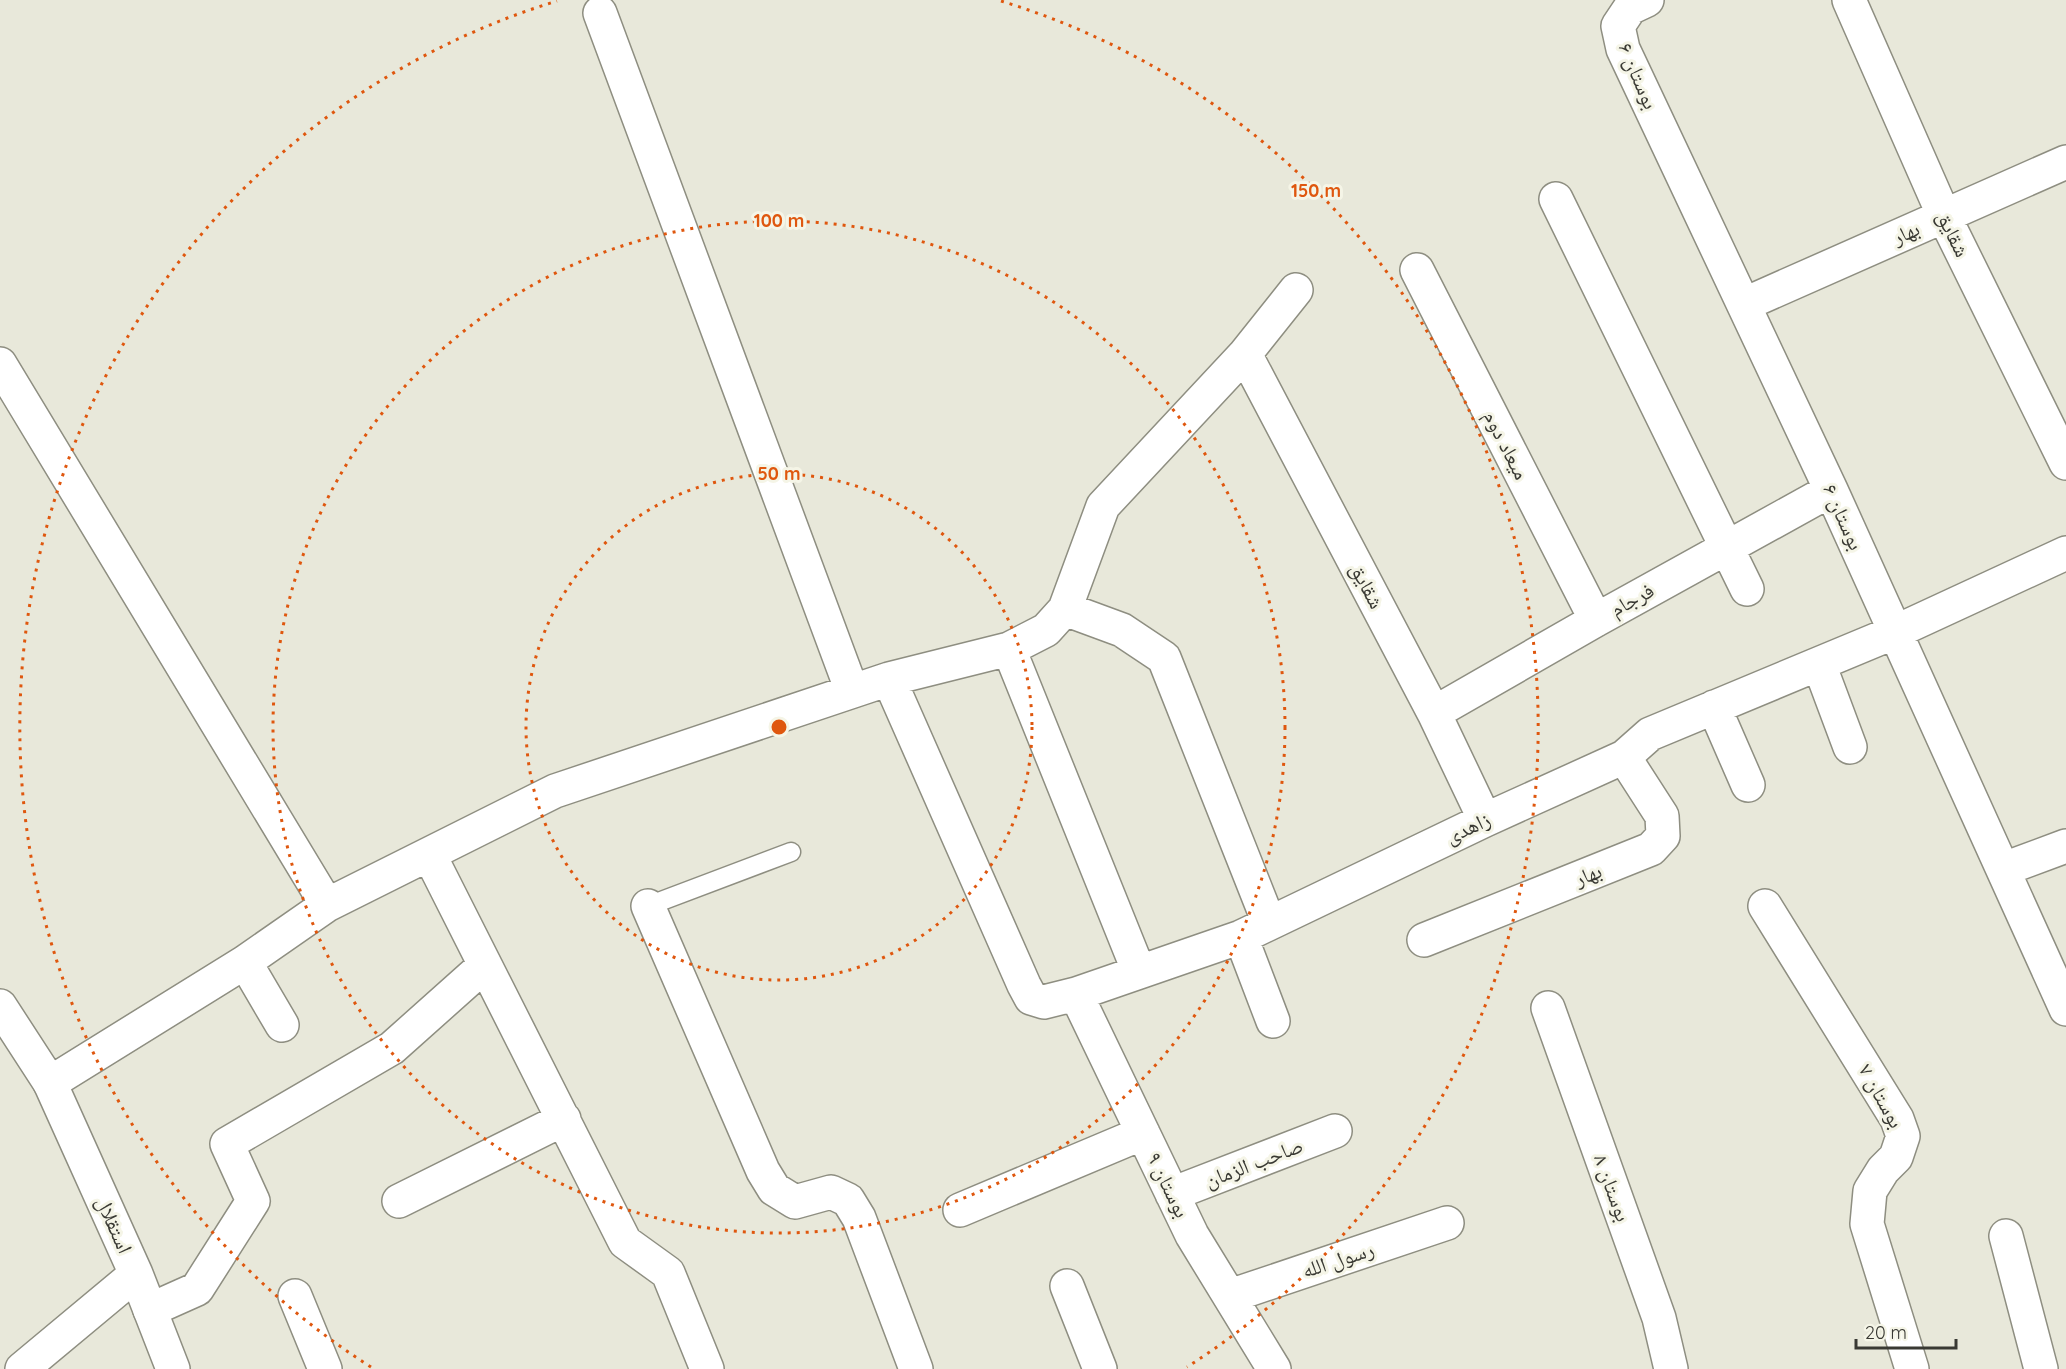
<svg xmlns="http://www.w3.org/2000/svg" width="2066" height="1369" font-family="Quicksand,'Noto Naskh Arabic',sans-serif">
  <rect width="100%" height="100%" fill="#e8e8da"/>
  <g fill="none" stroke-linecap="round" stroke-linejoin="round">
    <g stroke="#8e8e81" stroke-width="21">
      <path id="service" d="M648 906 791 852"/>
    </g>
    <g stroke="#8e8e81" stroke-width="36">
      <path id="minor" d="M1647 0 1630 8 1618 26 1623 49 1831 490 2066 1009
        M1849 0 1944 216 2066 463
        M600 13 852 691
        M1556 199 1747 589
        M1417 270 1596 620
        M1745 304 2066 162
        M1245 354 1434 713 1485 820
        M0 364 327 905
        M1065 609 1122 630 1164 658 1269 923
        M1009 649 1139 972
        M1819 664 1850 747
        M889 679 1024 985 1031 998 1044 1002 1076 994 1241 937 1485 820 1624 757 1650 734 1895 632 2066 553
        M1714 707 1748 785
        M1434 713 1596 620 1831 490
        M429 854 625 1242 668 1273 707 1369
        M2004 869 2066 846
        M648 906 763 1171 774 1189 795 1202 831 1192 848 1200 859 1218 916 1369
        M1765 906 1897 1119 1903 1136 1896 1157 1883 1170 1870 1191 1867 1224 1912 1369
        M1241 937 1273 1021
        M1424 940 1651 849 1663 836 1662 816 1624 757
        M245 962 282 1025
        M1076 994 1192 1235 1274 1369
        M0 1006 50 1083 245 962 327 905 555 791 889 679 1009 649 1046 630 1065 609 1103 506 1245 354 1296 290
        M1548 1008 1659 1318 1671 1369
        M1172 1194 1335 1131
        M399 1201 564 1119
        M960 1210 1143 1133
        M2006 1236 2041 1369
        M1067 1286 1100 1369
        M295 1296 325 1369
        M1230 1296 1447 1223
        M150 1310 197 1289 253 1201 227 1144 392 1048 485 965"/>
    </g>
    <g stroke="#8e8e81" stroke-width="36">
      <path id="tertiary" d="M50 1083 136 1274 173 1369
        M22 1369 136 1274"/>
    </g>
    <use href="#service" stroke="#fff" stroke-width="18"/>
    <use href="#minor" stroke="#fff" stroke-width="33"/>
    <use href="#tertiary" stroke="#fff" stroke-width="33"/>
  </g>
  <g fill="none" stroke="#df570e" stroke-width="3" stroke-dasharray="3 6">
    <circle cx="779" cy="727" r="253"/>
    <circle cx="779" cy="727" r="506"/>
    <path d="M371 1367A759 759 0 0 1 557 1M1001 1A759 759 0 0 1 1187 1367"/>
  </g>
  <g text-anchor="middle" stroke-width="6" stroke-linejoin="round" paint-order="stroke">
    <g font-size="21" fill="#393933" stroke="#f5f5e7">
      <text transform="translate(1638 76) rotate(67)" y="7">بوستان ۶</text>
      <text transform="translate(1906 233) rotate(-24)" y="7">بهار</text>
      <text transform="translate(1953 234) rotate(64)" y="7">شقایق</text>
      <text transform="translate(1506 445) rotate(63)" y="7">میعاد دوم</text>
      <text transform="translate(1843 517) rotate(66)" y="7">بوستان ۶</text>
      <text transform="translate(1367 586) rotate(62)" y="7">شقایق</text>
      <text transform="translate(1632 600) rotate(-29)" y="7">فرجام</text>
      <text transform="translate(1468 828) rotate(-25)" y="7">زاهدی</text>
      <text transform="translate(1588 875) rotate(-22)" y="7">بهار</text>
      <text transform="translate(1881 1096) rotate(61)" y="7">بوستان ۷</text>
      <text transform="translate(1254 1163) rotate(-21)" y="7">صاحب الزمان</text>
      <text transform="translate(1168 1185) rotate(64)" y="7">بوستان ۹</text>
      <text transform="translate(1612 1188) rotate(70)" y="7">بوستان ۸</text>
      <text transform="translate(114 1225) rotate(66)" y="7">استقلال</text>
      <text transform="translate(1338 1260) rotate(-18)" y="7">رسول الله</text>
    </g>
  </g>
  <circle cx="779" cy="727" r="9" fill="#df570e" stroke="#f5f5e7" stroke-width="3"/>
  <g font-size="18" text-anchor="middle" font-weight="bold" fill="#df570e" stroke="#f5f5e7" stroke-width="6" stroke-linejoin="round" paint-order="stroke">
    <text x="1316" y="197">150 m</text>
    <text x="779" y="227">100 m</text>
    <text x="779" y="480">50 m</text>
  </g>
  <path d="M1856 1339v9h100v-9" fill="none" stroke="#393933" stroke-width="3"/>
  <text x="1865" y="1339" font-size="18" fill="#393933" stroke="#f5f5e7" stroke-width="4.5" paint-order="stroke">20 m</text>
</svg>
